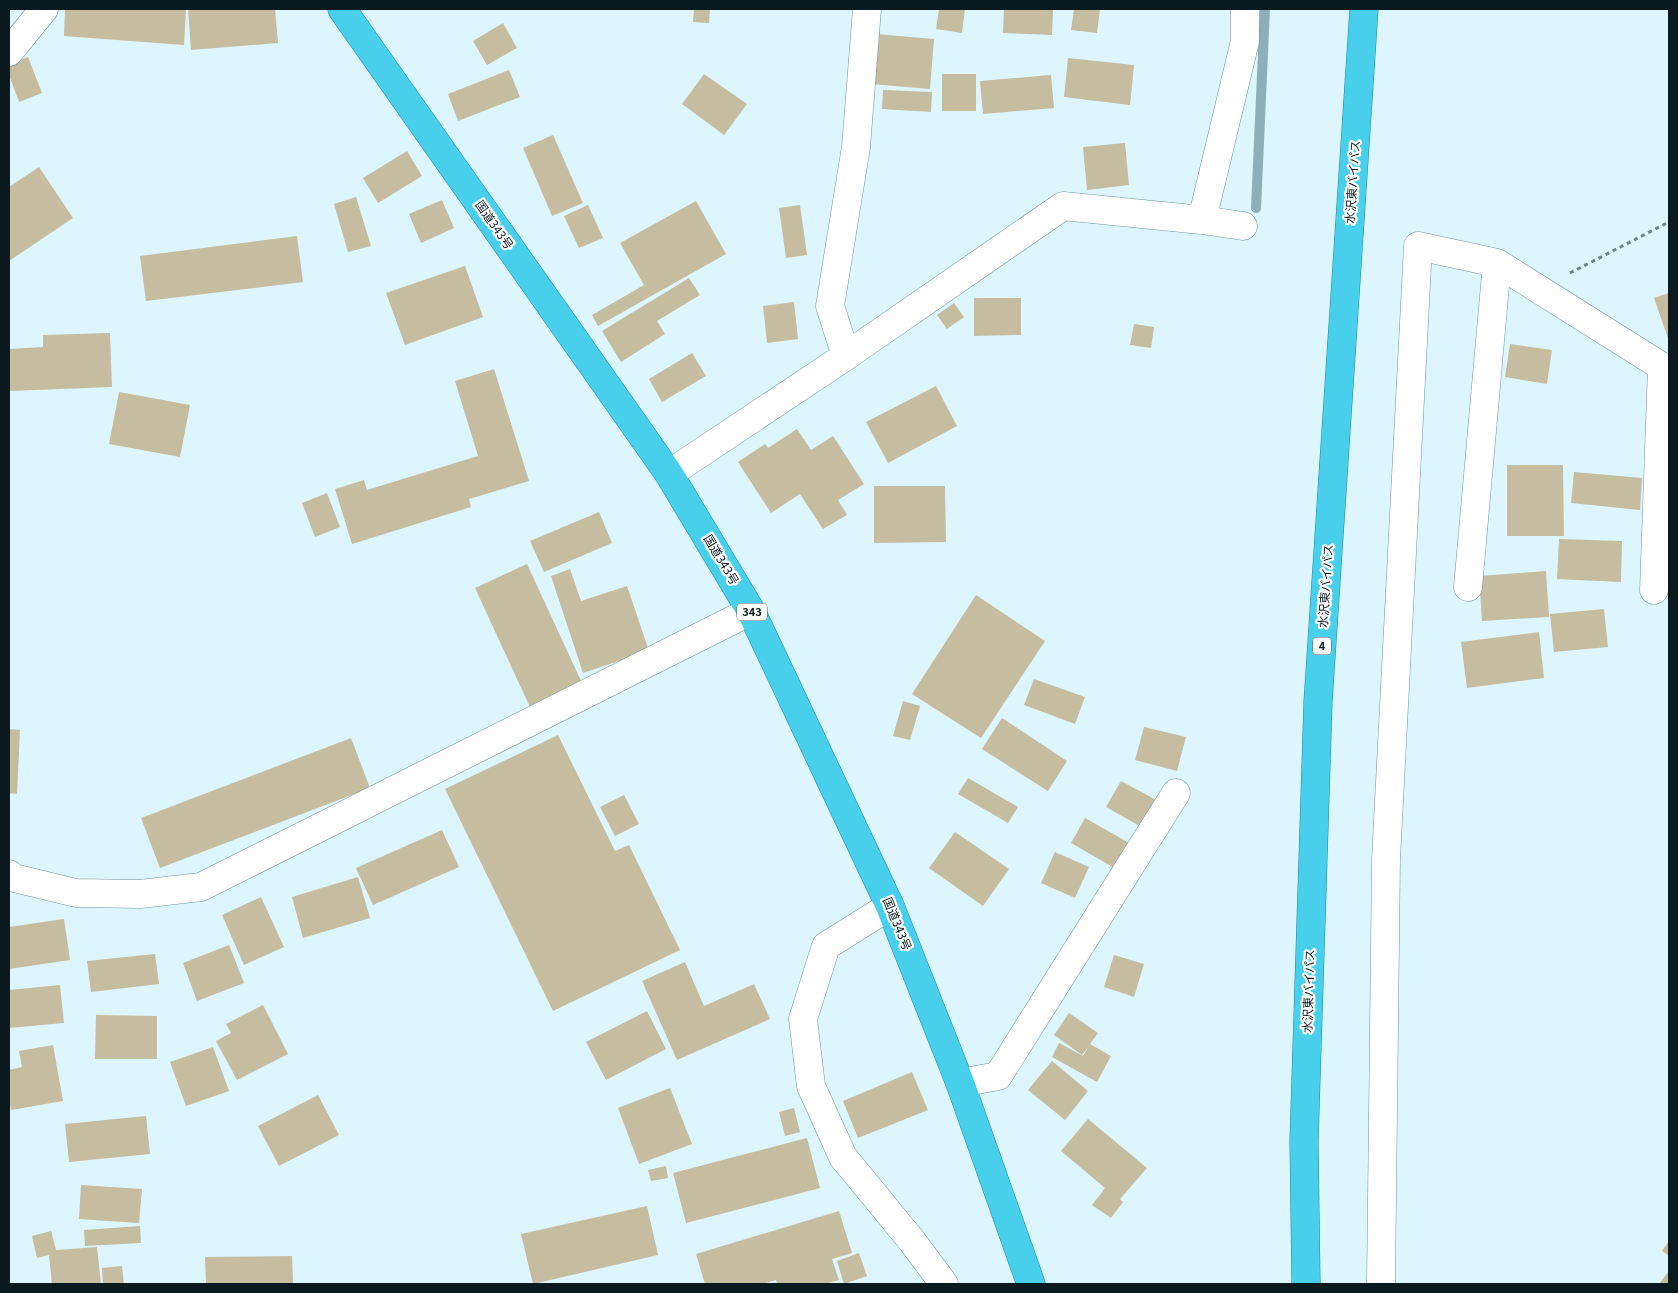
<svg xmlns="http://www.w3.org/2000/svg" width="1678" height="1293" font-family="Georgia,'Noto Sans JP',serif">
  <rect width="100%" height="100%" fill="#ddf5fc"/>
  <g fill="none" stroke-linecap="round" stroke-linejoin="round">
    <path stroke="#8cafba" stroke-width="10" d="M1256 208 1265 9"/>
  </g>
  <path fill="#c6bc9f" d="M65 9H186L184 45 64 36Z
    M188 9H275L278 43 191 50Z
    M694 9H710L709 23 693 22Z
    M939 9H965L962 33 936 29Z
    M1004 9H1053L1052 35 1003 33Z
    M1074 9H1100L1097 33 1071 30Z
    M503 23 517 48 487 65 473 41Z
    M876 34 934 39 930 89 871 84Z
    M28 57 42 93 19 102 9 75V64Z
    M1068 58 1134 65 1130 105 1064 97Z
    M509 70 520 97 458 121 448 94Z
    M704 74 747 104 724 135 682 104Z
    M942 74H976V111H942Z
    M1051 75 1054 108 983 114 980 81Z
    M883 90 932 92 931 112 882 109Z
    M553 135 583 203 552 216 523 148Z
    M1125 143 1129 185 1087 190 1083 147Z
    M407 151 422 176 378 203 363 178Z
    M39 167 73 218 9 261V187Z
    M356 197 371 246 348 252 334 204Z
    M442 200 454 228 421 243 409 214Z
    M696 201 726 254 598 326 592 315 644 285 620 243Z
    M588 205 603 238 579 248 564 216Z
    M800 205 807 255 786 258 779 208Z
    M297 236 303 282 146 301 140 256Z
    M465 266 483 317 405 345 386 293Z
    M689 278 700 295 657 321 665 334 621 362 602 331Z
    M1669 293V341L1654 298Z
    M974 298H1021V335L974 336Z
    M794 302 798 339 767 343 763 306Z
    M954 303 964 317 947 329 937 315Z
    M1134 324 1154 327 1151 348 1130 345Z
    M110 333 112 387 9 391V349L43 347V335Z
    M1510 344 1552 350 1547 384 1505 377Z
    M692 353 706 376 662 402 649 379Z
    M494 369 529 481 469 499 471 507 352 544 335 489 364 480 367 490 478 456 455 381Z
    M936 386 957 426 888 463 866 422Z
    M119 392 190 405 180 457 109 444Z
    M797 429 811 450 833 436 864 484 838 500 847 515 823 529 800 494 771 513 738 462 765 444 768 448Z
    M1507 465H1563L1564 536H1507Z
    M1574 472 1642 478 1640 510 1571 503Z
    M874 486H945L946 542 874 543Z
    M327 493 340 527 315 537 302 503Z
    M599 512 612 543 544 572 530 541Z
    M1559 539 1622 541 1621 582 1557 579Z
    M527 564 582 683 530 707 475 588Z
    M570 569 581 601 627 586 649 651 583 673 551 576Z
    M1546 571 1549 617 1482 621 1479 576Z
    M976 595 1045 641 981 738 912 694Z
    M1604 609 1608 647 1554 652 1550 614Z
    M1539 632 1544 678 1467 688 1461 642Z
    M1034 679 1085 697 1075 724 1024 705Z
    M903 701 920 706 910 740 893 736Z
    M1002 718 1067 761 1048 791 982 749Z
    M1144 727 1186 737 1177 771 1135 760Z
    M9 729 20 730 17 794 9 793Z
    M558 735 615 851 629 845 680 950 553 1011 445 789Z
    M351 738 370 788 160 868 141 818Z
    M968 778 1018 807 1008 823 958 794Z
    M1121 781 1160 802 1145 829 1106 807Z
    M624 795 639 824 615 836 600 807Z
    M1085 818 1131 844 1116 869 1071 843Z
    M442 830 459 867 373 905 356 868Z
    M955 832 1009 869 983 906 929 868Z
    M1055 852 1089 867 1075 898 1041 883Z
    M358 877 370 918 303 938 292 897Z
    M261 897 284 947 244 965 222 915Z
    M64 919 70 960 9 969V927Z
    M229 945 244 983 197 1001 183 963Z
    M155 954 159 984 91 992 87 961Z
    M1114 955 1144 964 1134 997 1104 987Z
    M685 962 704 1006 754 984 770 1019 677 1060 642 981Z
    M60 985 64 1023 9 1028V990Z
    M263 1005 288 1054 237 1080 216 1041 231 1033 226 1024Z
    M647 1011 666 1049 606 1080 586 1042Z
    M1069 1013 1098 1033 1090 1044 1111 1056 1097 1082 1052 1057 1059 1043 1083 1056 1089 1046 1082 1055 1054 1035Z
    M96 1015 157 1016V1059H95Z
    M53 1045 63 1101 11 1110 9 1097V1070L22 1067 19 1051Z
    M213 1047 229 1091 186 1106 170 1062Z
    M1052 1061 1088 1091 1065 1120 1028 1090Z
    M912 1072 928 1110 858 1138 843 1101Z
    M670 1088 692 1144 639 1164 618 1108Z
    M318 1095 339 1135 279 1166 258 1126Z
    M794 1108 800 1132 785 1136 779 1112Z
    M146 1116 150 1154 69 1162 65 1124Z
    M1088 1119 1147 1168 1120 1199 1123 1202 1111 1218 1092 1205 1105 1188 1061 1151Z
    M807 1138 820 1188 686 1223 673 1173Z
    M666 1166 668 1178 651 1181 648 1170Z
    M81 1185 142 1189 139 1223 79 1219Z
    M647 1206 658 1255 533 1284 521 1234Z
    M839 1211 852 1253 832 1259 839 1280 825 1284H777L776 1280 762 1284H705L696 1254Z
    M140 1226 141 1243 85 1246 84 1230Z
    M51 1231 56 1250 97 1247 101 1284H52L49 1255 37 1258 32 1236Z
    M1669 1241V1256L1662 1251Z
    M859 1253 867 1276 844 1284 837 1261Z
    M292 1256 293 1284H206L205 1257Z
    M122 1266 124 1284H103L102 1268Z
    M1669 1271V1284H1659Z"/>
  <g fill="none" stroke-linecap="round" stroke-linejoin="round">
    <g stroke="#6f95a0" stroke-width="29">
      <path id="minor" d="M9 52 44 9
        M1202 220 1245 41V9
        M846 356 830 306 856 147 867 9
        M669 474 846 356 1063 206 1202 220 1243 226
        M1468 587 1497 263
        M1654 590 1662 367
        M9 874 14 878 76 893 140 894 201 887 751 611
        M960 1083 998 1076 1176 793
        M1381 1284 1386 859 1418 246 1497 263 1669 371"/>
    </g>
    <g stroke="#6f95a0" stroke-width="29">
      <path id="tertiary" d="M890 906 826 946 803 1019 811 1086 843 1157 912 1241 944 1284"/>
    </g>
    <g stroke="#1588a1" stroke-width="29">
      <path id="trunk" d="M342 9 669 474 751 611 890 906 960 1083 1031 1284
        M1306 1284 1304 1141 1318 702 1364 9"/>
    </g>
    <path stroke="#6f8388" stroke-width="3" stroke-dasharray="4 4" stroke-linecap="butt" d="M1570 273 1669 222"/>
    <use href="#minor" stroke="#fff" stroke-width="28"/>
    <use href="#tertiary" stroke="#fff" stroke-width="28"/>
    <use href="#trunk" stroke="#48cfec" stroke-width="28"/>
  </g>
  <g text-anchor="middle" stroke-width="4.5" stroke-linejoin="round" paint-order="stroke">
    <g fill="#fff" stroke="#545f62" stroke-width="1">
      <rect x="737" y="603.5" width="30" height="17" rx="4"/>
      <rect x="1313" y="637.5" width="18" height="17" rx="4"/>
    </g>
    <g font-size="11" font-weight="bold" fill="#0b1a1e">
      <text x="752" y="616">343</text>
      <text x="1322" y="650">4</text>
    </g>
    <g font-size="12" fill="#0b1a1e" stroke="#fff">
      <text transform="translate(1353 182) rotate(-86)" y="4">水沢東バイパス</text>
      <text transform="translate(494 225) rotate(55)" y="4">国道343号</text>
      <text transform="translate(721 560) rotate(59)" y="4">国道343号</text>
      <text transform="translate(1326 586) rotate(-86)" y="4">水沢東バイパス</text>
      <text transform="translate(897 924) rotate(68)" y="4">国道343号</text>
      <text transform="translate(1309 991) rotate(-88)" y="4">水沢東バイパス</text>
    </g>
  </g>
  <rect width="1678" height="1293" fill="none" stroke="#0b1a1e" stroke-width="20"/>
</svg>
